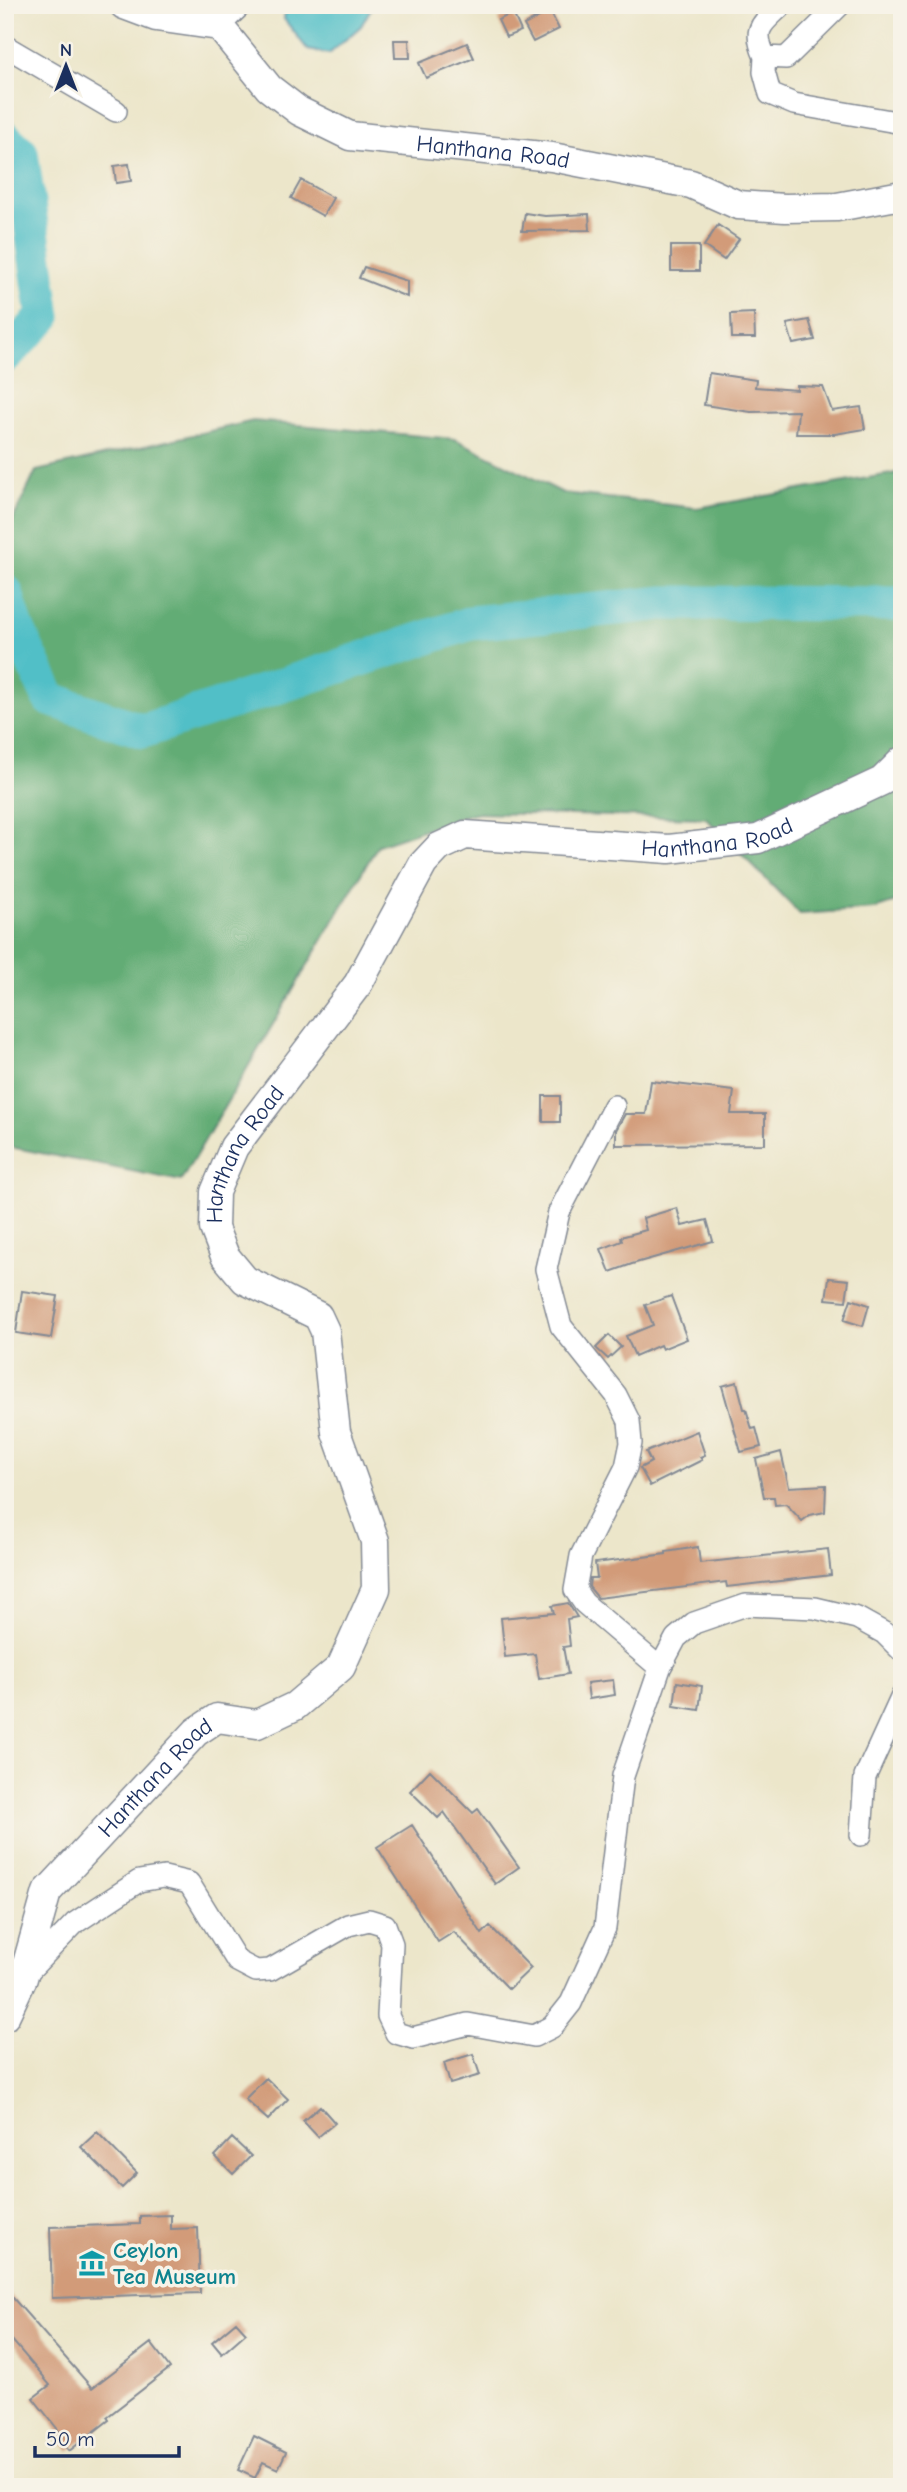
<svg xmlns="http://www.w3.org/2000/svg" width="907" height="2492" font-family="'Comic Neue',sans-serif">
  <rect width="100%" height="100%" fill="#f7f3e8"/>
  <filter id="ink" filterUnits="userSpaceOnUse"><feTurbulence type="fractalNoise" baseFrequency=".0143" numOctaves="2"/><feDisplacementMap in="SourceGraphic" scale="14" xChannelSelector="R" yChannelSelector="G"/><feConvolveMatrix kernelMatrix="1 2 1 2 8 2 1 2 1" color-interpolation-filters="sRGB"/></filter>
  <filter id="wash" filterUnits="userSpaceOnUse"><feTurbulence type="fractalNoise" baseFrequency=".00686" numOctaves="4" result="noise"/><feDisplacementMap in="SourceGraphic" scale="28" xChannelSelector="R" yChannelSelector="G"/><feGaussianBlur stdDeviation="1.57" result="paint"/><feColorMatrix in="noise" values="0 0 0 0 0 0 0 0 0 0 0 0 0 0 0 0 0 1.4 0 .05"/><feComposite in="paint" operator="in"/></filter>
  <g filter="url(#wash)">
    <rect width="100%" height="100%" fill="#ece6ca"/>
    <path fill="#62ac74" stroke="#3e6e69" stroke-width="2" d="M253 421 455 439 563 493 697 508 902 472V900L874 909 800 914 706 818 473 813 378 845 181 1181 5 1146V536L36 471Z"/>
    <path fill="#51bfc7" stroke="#367792" stroke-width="2" d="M286 5H373L361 26 329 54 308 50 284 19Z"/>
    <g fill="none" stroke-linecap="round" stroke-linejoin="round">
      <path stroke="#51bfc7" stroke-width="35" d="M5 138 21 153 44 317 5 356
        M5 591 17 628 50 699 143 731 471 623 665 603 902 604"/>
    </g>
    <g id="blocks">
      <path fill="#d29b79" d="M550 11 559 29 533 42 524 25Z
        M513 13 521 31 506 37 498 20Z
        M394 40H409L410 58H395Z
        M467 43 474 58 426 78 419 63Z
        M129 164 131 181 116 183 114 166Z
        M301 180 333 198 323 216 291 198Z
        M525 213 545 216 589 214 590 230 522 231Z
        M718 225 739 239 724 260 704 246Z
        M671 246H699V271H671Z
        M364 267 407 281V297L359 278Z
        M754 313 755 338H732L731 314Z
        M809 320 815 340 793 344 787 324Z
        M709 373 756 380 755 387 797 390V386L823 387 832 411 861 407 865 429 835 434H796L798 411 751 412 704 405Z
        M651 1081 734 1091 731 1114H765V1144L616 1145V1130L625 1114H646Z
        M543 1096H560V1122H543Z
        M677 1208 682 1226 707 1220 713 1241 632 1264 610 1272 601 1249 622 1241 621 1237 646 1230 643 1218Z
        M829 1278 849 1280 846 1301 826 1299Z
        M22 1291 58 1296 51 1338 16 1333Z
        M671 1296 687 1339 662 1349 660 1345 635 1356 626 1336 653 1325 645 1305Z
        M851 1299 869 1305 863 1326 844 1320Z
        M609 1335 621 1347 608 1359 596 1348Z
        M737 1382 744 1409H746L752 1429 756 1428 761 1447 741 1452 722 1386Z
        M697 1431 705 1455 700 1457 702 1460 650 1486 640 1468 651 1462 646 1452Z
        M781 1452 789 1487 826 1485 825 1512 810 1515 802 1521 786 1504 775 1505 774 1497H764L756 1459Z
        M698 1547 700 1563 828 1549 831 1575 727 1587 726 1582 598 1598 589 1587 590 1578H597L595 1563 666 1554V1552Z
        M568 1603 577 1617 567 1619 570 1646 563 1647 568 1674 539 1679 535 1654 505 1657 501 1618 554 1613 552 1606Z
        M613 1680 615 1695 589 1699 587 1683Z
        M677 1682 702 1686 699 1710 674 1706Z
        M430 1770 473 1813 478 1809 519 1867 495 1884 444 1812 438 1818 410 1791Z
        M412 1825 482 1934 490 1926 531 1968 509 1989 454 1932 438 1942 377 1847Z
        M473 2054 480 2075 450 2084 444 2063Z
        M266 2078 288 2099 268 2120 245 2099Z
        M320 2106 335 2123 318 2137 303 2121Z
        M97 2132 137 2173 122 2188 81 2147Z
        M232 2138 251 2156 233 2174 215 2156Z
        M171 2215V2229L198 2228 200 2293 52 2298 50 2227 140 2224V2216Z
        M5 2289 92 2388 151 2343 170 2368 107 2417 109 2420 69 2451 59 2439 63 2436 33 2398 50 2385 5 2332Z
        M236 2322 246 2333 222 2354 212 2342Z
        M254 2436 286 2452 278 2469 263 2462 255 2478 238 2470Z"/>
    </g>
  </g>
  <g filter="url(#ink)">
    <use href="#blocks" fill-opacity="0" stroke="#848a94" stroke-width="2"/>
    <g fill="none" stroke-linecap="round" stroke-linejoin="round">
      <g stroke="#848a94" stroke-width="24">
        <path id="minor" d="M782 5C761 25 752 28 765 57L786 58 840 5
          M219 26 241 5
          M5 46 116 111
          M765 57 764 72 770 94 794 104 902 123
          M614 1106 559 1212 546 1269 561 1326 616 1395 629 1421 631 1443 626 1467 581 1556 575 1590 584 1603 660 1668
          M861 1835 865 1777 902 1696
          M24 1976 75 1923 139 1881 164 1877 189 1883 237 1961 256 1971 270 1970 348 1925 369 1920 385 1925 392 1944 388 2016 396 2033 413 2038 468 2024 534 2036 552 2027 571 2003 605 1928 623 1776 660 1668 676 1638 694 1623 746 1605 815 1608 857 1618 884 1633 902 1651"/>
      </g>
      <g stroke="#848a94" stroke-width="31">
        <g id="tertiary">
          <path id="s1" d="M124 5 156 17 219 26 269 88 299 111 350 136 552 157 691 184 738 205 785 208 837 207 902 195"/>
          <path id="s2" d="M5 2016 23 1978 47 1892 196 1732 217 1718 257 1724 295 1706 341 1667 376 1589 375 1541 336 1432 325 1331 318 1316 245 1280 225 1256 214 1228 215 1192 234 1147 358 984 423 864 439 847 465 835 669 849 758 839 882 781 902 761"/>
        </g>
      </g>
      <use href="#minor" stroke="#fff" stroke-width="21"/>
      <use href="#tertiary" stroke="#fff" stroke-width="28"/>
    </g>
  </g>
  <defs>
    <g id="museum-bare" transform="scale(2.1)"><path d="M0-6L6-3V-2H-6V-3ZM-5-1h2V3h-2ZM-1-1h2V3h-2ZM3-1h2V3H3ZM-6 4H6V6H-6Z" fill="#0f9aa8" stroke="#f7f3e8" stroke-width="2.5" paint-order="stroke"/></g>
  </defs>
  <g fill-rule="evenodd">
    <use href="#museum-bare" x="92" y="2263"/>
  </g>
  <g text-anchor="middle" stroke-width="7" stroke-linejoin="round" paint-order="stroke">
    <g font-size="23" fill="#1b2f5e" stroke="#f7f3e8">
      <text dy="8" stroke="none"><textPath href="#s1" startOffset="416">Hanthana Road</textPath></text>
      <text dy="8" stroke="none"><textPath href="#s2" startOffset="1760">Hanthana Road</textPath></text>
      <text dy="8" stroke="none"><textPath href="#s2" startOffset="1110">Hanthana Road</textPath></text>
      <text dy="8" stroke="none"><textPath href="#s2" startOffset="289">Hanthana Road</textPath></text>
    </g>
    <g font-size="23" font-weight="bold" fill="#0d838f" stroke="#f7f3e8" text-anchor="start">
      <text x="113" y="2258">Ceylon<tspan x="113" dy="26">Tea Museum</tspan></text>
    </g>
  </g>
  <rect width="907" height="2492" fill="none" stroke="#f7f3e8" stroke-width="28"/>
  <g transform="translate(66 66)" stroke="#f7f3e8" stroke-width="5" paint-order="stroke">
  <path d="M0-5L12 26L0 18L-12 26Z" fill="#1b2f5e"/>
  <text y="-10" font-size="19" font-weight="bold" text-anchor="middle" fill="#1b2f5e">N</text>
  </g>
  <path d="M35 2446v10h144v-10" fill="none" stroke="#1b2f5e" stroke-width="3.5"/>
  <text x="46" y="2446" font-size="21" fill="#1b2f5e" stroke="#f7f3e8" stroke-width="5" paint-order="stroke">50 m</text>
</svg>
